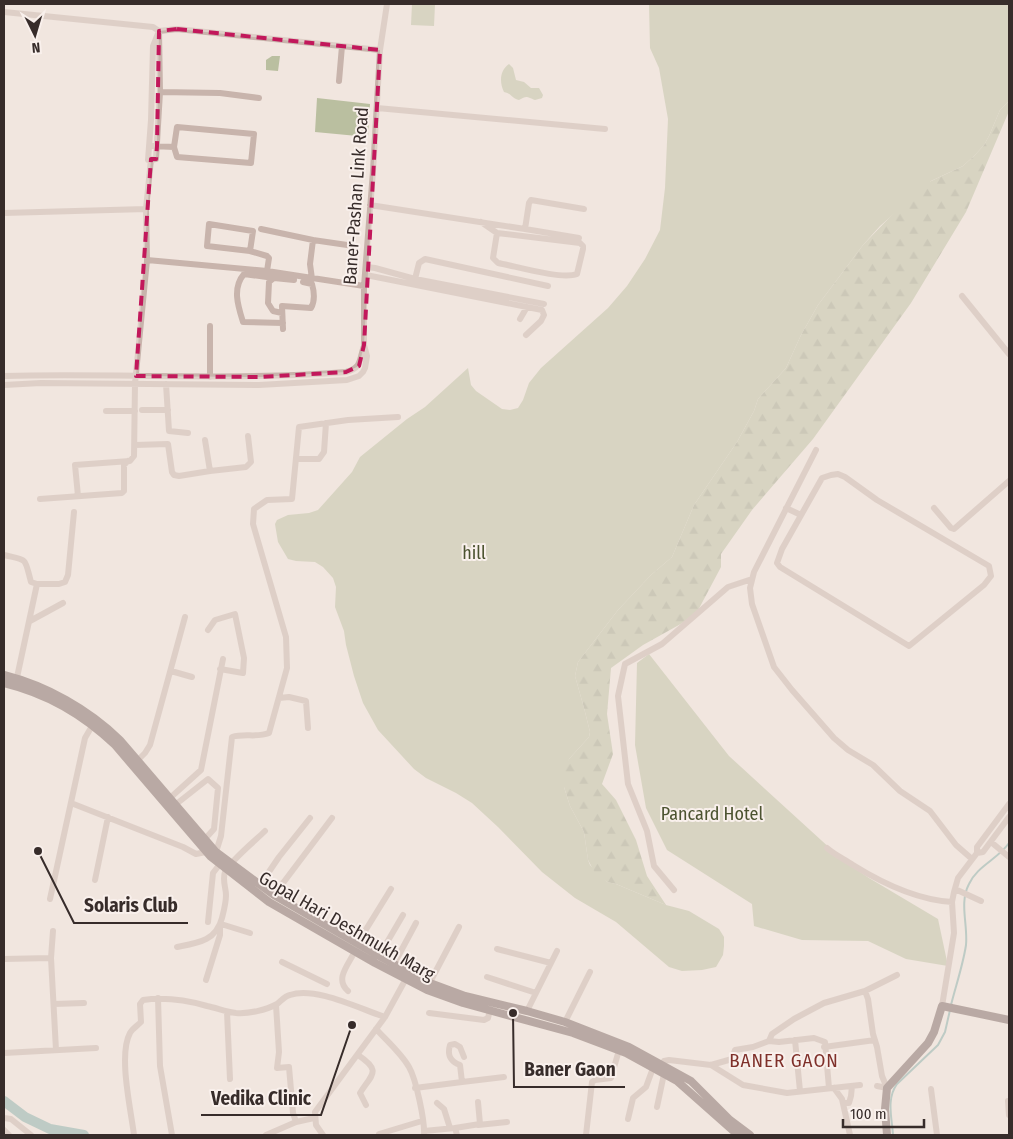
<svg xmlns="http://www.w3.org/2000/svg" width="1013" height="1139" font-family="'Fira Sans Condensed',sans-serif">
  <defs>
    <pattern id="forest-firs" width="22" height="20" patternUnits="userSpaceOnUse" patternTransform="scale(1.25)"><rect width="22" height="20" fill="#babfa0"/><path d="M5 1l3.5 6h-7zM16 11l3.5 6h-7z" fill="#a0a48a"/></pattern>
  </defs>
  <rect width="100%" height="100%" fill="#f1e6df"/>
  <path fill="#babfa0" d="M412 4H435L434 26 411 25Z
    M649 4H1009V101L1000 110 989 136 984 145 975 155 963 166 931 181 880 226 863 245 818 305 801 335 786 368 758 399 754 411 737 442 694 505 672 557 651 575 618 610 578 662 575 676 584 708 590 732 589 737 569 759 564 787 570 806 584 832 588 860 590 865 607 882 616 884 666 905 689 911 719 929 724 937V946L723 955 716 967 702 970 682 971 669 967 616 922 575 898 542 872 498 827 472 803 456 793 426 778 414 769 378 730 363 703 354 676 346 645 344 631 335 607 336 587 333 578 323 567 315 562 296 561 288 559 278 542 275 524 277 520 288 515 309 513 318 510 352 472 360 457 407 419 425 407 468 368 471 385 476 391 502 409 510 410 518 408 523 400 529 383 541 368 608 308 627 286 645 259 660 230 665 188 668 119 659 68 650 48Z
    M272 56H280L278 71 266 70V60Z
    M509 64 513 68 516 80 524 82 531 88H539L543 95 542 98 535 100C527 97 527 95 519 100 512 99 511 93 504 92 499 82 500 70 509 64Z
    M317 98 370 104 368 137 315 132Z
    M649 654 729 756 844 861 869 878 938 919 948 966 906 959 868 941 802 940 754 926 752 904 667 850 646 808 635 745 637 663Z"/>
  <path fill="url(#forest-firs)" d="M1009 101V111L966 212 911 303 813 439 752 510 721 554V567L695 616 643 645 611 668 607 714 613 754 602 784 616 800 636 840 647 876 666 905 616 884 607 882 595 873 588 860 584 832 570 806 564 787 563 777 565 767 569 759 589 737 590 732 584 708 575 676 578 662 618 610 651 575 672 557 694 505 737 442 754 411 758 399 786 368 801 335 818 305 863 245 914 192 927 183 963 166 975 155 984 145 989 136 1000 110Z"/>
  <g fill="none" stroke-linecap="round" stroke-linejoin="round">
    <path stroke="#81aca6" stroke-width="2" d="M951 1005C956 985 963 965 966 945 968 924 959 903 969 884 977 866 998 859 1009 843
      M893 1135C892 1118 886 1099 897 1084L938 1045 945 1032 950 1010"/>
    <path stroke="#81aca6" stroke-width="10" d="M4 1101 25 1117 50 1129 84 1135"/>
    <path stroke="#c8b4ac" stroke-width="6" d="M4 12 153 27 159 31 177 29 380 50
      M159 31 160 92 156 159 148 160 151 120 153 46Z
      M339 81 342 46
      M160 92 220 93 259 98
      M377 108 605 129
      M177 127 254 134 251 163 177 157 174 147Z
      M153 146 174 147
      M370 205 525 229 529 203 531 200 584 209
      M4 213 146 209
      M481 222 497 233 493 258 498 263C515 266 561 280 577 274L583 249V246L580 243 497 233
      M209 224 253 231 250 251 207 246Z
      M261 229 313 240 310 264 312 279
      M525 229 579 238
      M313 240 354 246
      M250 251 267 256 269 258 267 271
      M147 260 267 271 364 286
      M367 267 375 268 415 279 544 304
      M366 275 542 310 544 315 541 321 526 335
      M274 278 244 274C232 288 238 306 243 322L283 323
      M415 279 419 263 425 259 548 286
      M962 296 1009 354
      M282 313 273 311 268 303 269 282 274 278 294 280
      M520 319 527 307
      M210 326V377
      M283 329 282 306 311 308C315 301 314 291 312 284L303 282
      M4 376C118 373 232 381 346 372 362 368 359 360 364 346
      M166 384 169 431 188 433
      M4 385 41 383 259 385 347 380 359 376 363 372 365 368 367 356 364 345V286L373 171 380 50 387 4
      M142 410H168
      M106 411H135
      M205 440 210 471 246 467 251 462 248 436
      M135 445 168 444 172 472 174 475 179 476 210 471
      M816 450 754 572 750 588 752 604 774 667 792 690 834 738 848 750 873 765 900 791 930 811 956 845 972 859
      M296 459H319L324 452 326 423
      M838 474 845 477 877 500 989 566 991 576 984 585 909 646 780 567 777 563 782 549 822 478 831 475Z
      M78 496 75 465 130 461 134 456 135 384 147 260 146 209 151 159
      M40 499 122 493 124 491V465L128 461
      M786 508 801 515
      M934 508 951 528 954 529 1009 481
      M4 555C29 561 24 557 31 582L37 584
      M30 621 63 603
      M208 630 215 620 235 614 244 658 243 673 220 669
      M171 671 192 677
      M16 682 37 584H59L65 582 68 575 74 512
      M279 698 289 697 306 701 308 728
      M137 761 145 753 150 745 185 617
      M170 798 201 770 223 659
      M71 803 183 847 196 854 206 852
      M175 805 208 779 218 788 214 829 205 839
      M991 842 1009 857
      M827 848C835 855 844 859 853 865 882 883 918 900 952 902
      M977 853 983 852 1009 817
      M213 854 216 852 221 836 232 737C245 733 257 738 269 733L287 668 286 637 253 524 254 509 267 500 292 499 299 427 348 420 398 417
      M95 880 108 817
      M260 885 279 857 310 818
      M955 889 981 901
      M674 890 654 866 647 831 628 784 618 696 625 664 662 644 728 587 752 579
      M274 895 332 818
      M50 899 85 738 92 726
      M208 922 213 873 223 860
      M221 924 250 933
      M53 931 51 958 56 1050
      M357 944 391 889
      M177 947C198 943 216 941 222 918 224 910 226 903 226 895 226 888 222 880 225 872 230 861 256 840 265 831
      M497 949 551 963
      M379 956 403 915
      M4 959 51 958
      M282 962 327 984
      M394 964 416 923
      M487 977 536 993
      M206 980 220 935V926
      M428 986 459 927
      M348 991C334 979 349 964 355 951
      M865 991 868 999 873 1034 877 1047 882 1076 887 1088
      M158 998 160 1066 172 1135
      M54 1004 84 1003
      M276 1005 279 1052 277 1068 289 1067 293 1113 296 1122 314 1118
      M942 1006 954 933 952 902 954 892 958 878 977 853V847L1009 804
      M527 1011 557 951
      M227 1012 230 1079
      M429 1013 484 1020 488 1018 490 1010
      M565 1022 590 972
      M376 1029C387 1041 401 1053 409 1067 416 1079 425 1121 424 1135
      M795 1040 800 1091
      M769 1041 772 1034 794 1019 824 1003 865 991 897 975
      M824 1047 875 1040
      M4 1053 96 1048
      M358 1055C382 1071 372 1074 360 1093L366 1105
      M711 1065 743 1085 787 1093 860 1085
      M661 1068 664 1061 669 1060 711 1065 732 1059 735 1050 753 1047 769 1041 779 1042 814 1038 825 1042 829 1088
      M462 1082 504 1077
      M877 1086 887 1088
      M415 1088 462 1082 460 1065C450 1061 447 1055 450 1045L455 1044 460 1047 464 1057
      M834 1088 842 1099 850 1135
      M931 1089 937 1135
      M1008 1101 1009 1115
      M437 1103 444 1109 450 1128
      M844 1103H849L851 1096 852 1086
      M657 1107 664 1074
      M4 1118 11 1119 31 1135
      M628 1119 633 1098 646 1087 653 1068
      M478 1125 507 1122
      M455 1128 480 1124 478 1102
      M4 1130 9 1135
      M424 1131 455 1128 457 1135
      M379 1134 422 1121
      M134 1135C131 1110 118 1055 130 1033 132 1029 137 1026 141 1022L140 1004 143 1000C164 997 186 1000 207 1006 217 1008 226 1012 236 1013 249 1014 266 1010 277 1004 281 1001 285 996 290 995 315 986 360 1009 385 1017
      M266 1135 296 1122
      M323 1135 316 1125 315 1112 385 1017 408 975
      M586 1135 592 1082 595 1080 611 1078 619 1050"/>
    <path stroke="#77615d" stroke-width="8" d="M4 675C47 686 88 709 120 740L216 852 274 895 379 956 430 983 465 996 527 1011 565 1022 629 1047 691 1081 730 1120 750 1135
      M4 683C45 693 84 715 115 745L210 856 269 902 375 963 427 990 463 1003 573 1033 626 1053 677 1081 738 1135
      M887 1135 885 1109 887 1088 928 1043 934 1032 942 1006 1009 1020"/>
  </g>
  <path d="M0 0H1013V1139H0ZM177 29 380 50 364 345 359 366 346 372 259 377 136 376 151 159H156L157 146 159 31Z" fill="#f1e6df" fill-opacity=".55" fill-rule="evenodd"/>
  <path fill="none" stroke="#c2185b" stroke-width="4" stroke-dasharray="10 6" stroke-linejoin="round" d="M177 29 380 50 364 345 359 366 346 372 259 377 136 376 151 159H156L157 146 159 31Z"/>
  <g text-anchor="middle" stroke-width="4" stroke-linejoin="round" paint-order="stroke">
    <g font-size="18" fill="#372c2a" stroke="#f9f0ec">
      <text transform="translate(356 196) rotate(-86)" y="6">Baner-Pashan Link Road</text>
      <text transform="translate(347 926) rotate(30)" y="6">Gopal Hari Deshmukh Marg</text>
    </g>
    <g font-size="18" fill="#4c5330" stroke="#f9f0ec">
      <text x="474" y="559">hill</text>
      <text x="712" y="820">Pancard Hotel</text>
    </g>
    <g font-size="19" letter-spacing="1" fill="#7f302a" stroke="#f9f0ec">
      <text x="784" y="1067">BANER GAON</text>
    </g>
  </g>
  <path fill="none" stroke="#372c2a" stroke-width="2" d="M38 851L74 923H188M513 1013L514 1087H625M352 1025L321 1115H201"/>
  <g fill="#372c2a" stroke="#f9f0ec" stroke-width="2">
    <circle cx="38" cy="851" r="5"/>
    <circle cx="513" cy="1013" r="5"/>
    <circle cx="352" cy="1025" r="5"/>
  </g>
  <g font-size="19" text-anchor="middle" font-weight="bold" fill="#372c2a" stroke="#f9f0ec" stroke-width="4" stroke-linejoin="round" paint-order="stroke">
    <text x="131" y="912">Solaris Club</text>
    <text x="570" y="1076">Baner Gaon</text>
    <text x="261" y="1105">Vedika Clinic</text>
  </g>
  <rect width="1013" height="1139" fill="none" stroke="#372c2a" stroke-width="10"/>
  <g transform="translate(35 35) rotate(175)" stroke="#f9f0ec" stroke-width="4" paint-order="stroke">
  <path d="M0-4L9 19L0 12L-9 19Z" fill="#372c2a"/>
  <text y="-8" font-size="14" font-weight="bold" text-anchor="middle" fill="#372c2a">N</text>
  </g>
  <path d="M843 1119v8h81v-8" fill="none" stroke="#372c2a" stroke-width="2.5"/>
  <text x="850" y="1119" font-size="15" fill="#372c2a" stroke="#f9f0ec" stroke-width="4" paint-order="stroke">100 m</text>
</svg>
